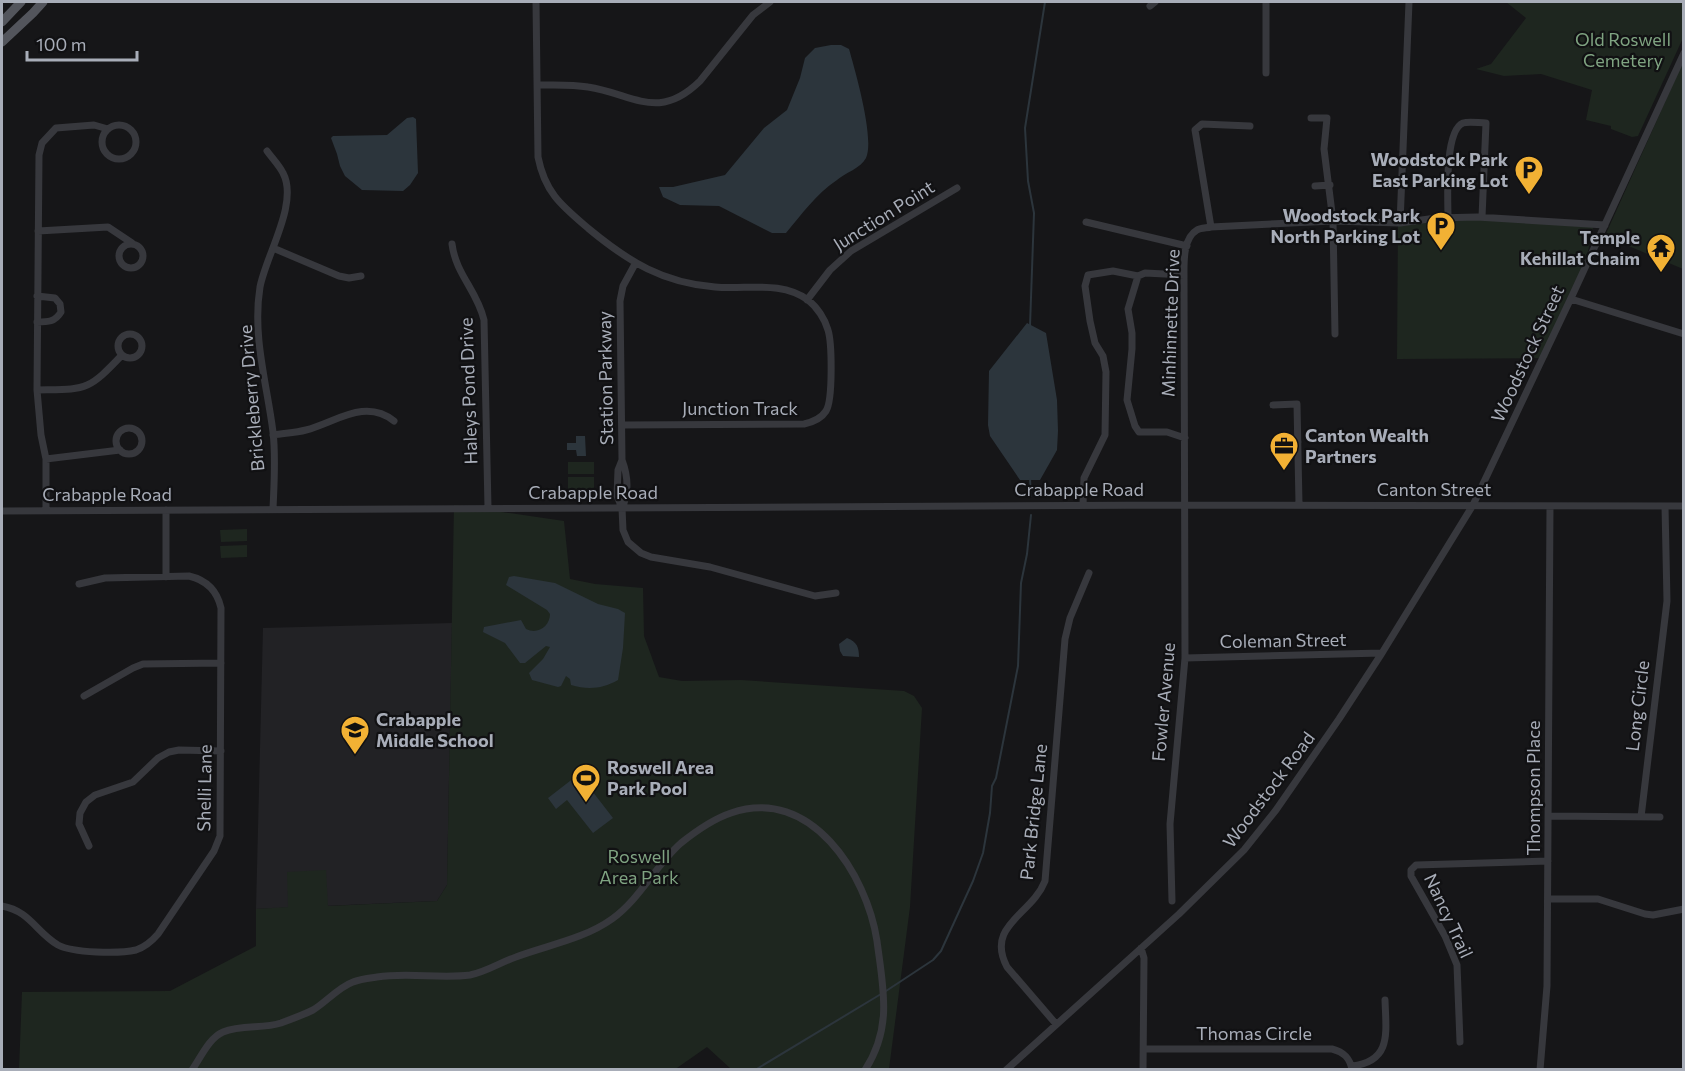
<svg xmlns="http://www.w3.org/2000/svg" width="1685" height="1071" font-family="Commissioner,sans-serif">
  <rect width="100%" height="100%" fill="#161618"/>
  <path fill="#222225" d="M452 623 447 885 437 901 256 909 263 628Z"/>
  <path fill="#1e261f" d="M1506 2H1683V38L1638 136 1632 137 1611 129V126L1586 120 1592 90 1541 74 1504 76 1476 69 1491 64 1526 18Z
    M1683 62V269L1605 236Z
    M1443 217 1594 223 1588 251 1547 358 1397 359 1398 219Z
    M568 462H594V474H568Z
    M594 477V489L568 490V477Z
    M454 505 564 521 570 579 595 584 643 588 644 636 659 677 682 681 741 680 904 691 914 696 922 708 910 907 889 1069H731L707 1047 674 1070H19L22 992 170 991 256 946V909L288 907 287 872 326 870 328 906 437 901 447 885Z
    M247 529V541L221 542 220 530Z
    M247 545V557L221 558 220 546Z"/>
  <path fill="#2c353c" d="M831 45H841L849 49C855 70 875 139 866 158 861 168 845 173 837 180 816 194 802 214 786 233H772L719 206 680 205 663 197 659 187H673L725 175 764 128 787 110 800 78 805 58 815 48Z
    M413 117 416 119 418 173 410 185 403 191 362 190 345 176 340 166 337 154 331 138 333 136 387 135 407 118Z
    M1027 323 1046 333 1057 400 1058 431 1057 450 1040 480H1020L990 436 988 425 989 371Z
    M576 436H585L586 456H577L576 450H567V443H576Z
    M514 576 555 583 598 604 618 609 625 613 623 648 618 680C602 689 588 690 571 685L570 679 566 676 561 686 558 687 532 680 529 673 543 659 550 647 546 646 525 663H520L505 643 483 632 484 627 521 620 526 629C538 635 550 626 550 614L547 610 506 585 509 577Z
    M847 638C857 642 859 647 859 657L843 656 840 651 839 644Z
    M579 774 613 818 593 833 567 800 556 809 548 798Z"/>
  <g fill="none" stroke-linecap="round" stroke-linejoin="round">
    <path stroke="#2c353c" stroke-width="2" d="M1030 326 1034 213 1028 181 1025 128 1045 2
      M1030 479 1031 496
      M886 991 933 960 941 951 973 881 983 853 990 813 992 786 996 778 1018 666 1021 583 1027 554 1031 515
      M755 1070 881 994"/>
    <path stroke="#37383d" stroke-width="7" d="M536 2 538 157C545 193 562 206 589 229 629 262 663 283 715 287 746 290 781 280 808 300 817 307 825 319 828 330 832 343 833 400 826 411 821 419 813 422 804 424L622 425
      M1266 2V73
      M1150 6 1155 2
      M537 85C554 85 571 84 588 87 634 94 658 122 700 81L753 15 770 2
      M1311 118H1327L1324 149 1333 221 1335 334
      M102 142a17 17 0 1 1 34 0a17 17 0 1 1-34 0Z
      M267 151C272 158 279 165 283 173 299 203 266 255 260 287 252 336 267 384 273 432 276 457 274 484 273 509
      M1315 186 1330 185
      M1448 218C1448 199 1444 131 1463 123 1469 121 1479 123 1486 123L1482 217
      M1086 222 1187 246
      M1400 223 1409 2
      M1211 227 1195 130 1202 124 1250 126
      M38 231 108 227 132 243
      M119 256a12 12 0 1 1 24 0a12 12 0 1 1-24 0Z
      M452 244C456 275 477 290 484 320L488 508
      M273 248 339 276 349 278 361 276
      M635 264 623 286 620 301 622 460 618 470 617 496 622 508 623 530 628 542 641 553 651 557 710 567 815 596 836 593
      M1138 276 1145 273 1184 275
      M1571 299 1684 334
      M807 300 830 270 851 251 957 188
      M37 322C48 322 55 322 61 312L60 304 55 298 37 296
      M118 346a12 12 0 1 1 24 0a12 12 0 1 1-24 0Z
      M37 390C86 389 87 392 122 355
      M1273 405 1297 404 1299 504
      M116 441a13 13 0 1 1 26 0a13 13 0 1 1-26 0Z
      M273 435C284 433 295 433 306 430 336 422 365 398 394 421
      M1274 442H1298
      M46 459 120 450
      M1083 505 1084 478 1105 435 1106 372 1103 356 1095 343 1090 321 1085 286 1088 275 1113 271 1138 276 1128 309 1132 333V349L1127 400 1135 426 1139 432H1167L1185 438
      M622 508C629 493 628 476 622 460
      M166 510V577
      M2 511 1184 505 1684 506
      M46 511V459L41 435 37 390 39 155 42 143 56 128 94 125 108 129
      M1185 658 1382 653
      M84 696 133 668 143 664 221 663
      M1548 816 1660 817
      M1641 817 1667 601 1665 506
      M89 846 79 824 80 813 86 802 95 795 133 782 158 758 169 752 179 750 221 751
      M1548 899H1598L1645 914 1653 915 1684 909
      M1172 901 1170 824 1185 658 1184 275C1184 262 1183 238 1197 230 1200 228 1207 228 1211 227L1333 221 1400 223 1436 218 1477 217 1605 225
      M2 906C30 911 36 932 58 945 73 953 119 954 136 950 145 947 152 941 158 934L214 851 220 836 221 608C217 590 206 580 189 576L105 578 79 584
      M1141 948 1144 958 1143 1070
      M1056 1024 1007 967C985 925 1032 915 1045 881L1065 639 1070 618 1089 573
      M1460 1042 1457 965 1445 936 1411 876V870L1416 865 1548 861
      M1144 1049H1332C1344 1052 1350 1058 1352 1070
      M1352 1066C1392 1061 1386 1033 1385 1000
      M192 1070C201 1057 209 1038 223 1032 241 1024 263 1029 281 1023 292 1019 303 1015 313 1010 326 1002 339 987 353 982 360 979 370 978 377 977 408 972 440 979 470 975 486 972 501 962 516 957 548 945 584 939 612 919 640 899 655 866 681 843 696 831 713 819 731 813 811 785 867 875 877 941 883 988 893 1027 865 1070
      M1006 1070 1179 914 1244 850 1276 810 1339 719 1382 653 1473 505 1572 296 1684 53
      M1540 1070 1547 986 1550 506"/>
    <path stroke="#53555c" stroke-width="9" d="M2 22 21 2
      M2 42 33 13 43 2"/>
  </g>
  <defs>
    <g id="parking-pin" transform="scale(1.5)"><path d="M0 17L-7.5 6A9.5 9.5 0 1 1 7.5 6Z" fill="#f2b134" stroke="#111113"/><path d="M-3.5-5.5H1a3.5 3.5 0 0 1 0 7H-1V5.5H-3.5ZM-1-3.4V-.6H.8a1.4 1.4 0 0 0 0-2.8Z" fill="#111"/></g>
    <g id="temple-pin" transform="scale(1.5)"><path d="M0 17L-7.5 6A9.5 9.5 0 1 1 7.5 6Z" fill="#f2b134" stroke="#111113"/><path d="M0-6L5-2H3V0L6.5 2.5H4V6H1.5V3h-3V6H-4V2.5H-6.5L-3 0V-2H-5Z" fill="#111"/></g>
    <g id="office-pin" transform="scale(1.5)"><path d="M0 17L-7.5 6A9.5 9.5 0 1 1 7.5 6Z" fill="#f2b134" stroke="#111113"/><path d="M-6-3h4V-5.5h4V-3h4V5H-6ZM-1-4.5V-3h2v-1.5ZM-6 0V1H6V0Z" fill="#111"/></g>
    <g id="school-pin" transform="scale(1.5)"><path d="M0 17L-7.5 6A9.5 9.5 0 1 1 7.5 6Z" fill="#f2b134" stroke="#111113"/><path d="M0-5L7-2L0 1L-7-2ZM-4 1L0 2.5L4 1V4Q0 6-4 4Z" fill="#111"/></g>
    <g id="stadium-pin" transform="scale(1.5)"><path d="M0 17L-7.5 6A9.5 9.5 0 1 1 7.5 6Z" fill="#f2b134" stroke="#111113"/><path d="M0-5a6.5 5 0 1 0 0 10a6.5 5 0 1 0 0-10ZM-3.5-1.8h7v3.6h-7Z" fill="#111"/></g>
  </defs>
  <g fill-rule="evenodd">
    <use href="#parking-pin" x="1529" y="170"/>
    <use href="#parking-pin" x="1441" y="226"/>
    <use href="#temple-pin" x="1661" y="248"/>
    <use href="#office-pin" x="1284" y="446"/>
    <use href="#school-pin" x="355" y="730"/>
    <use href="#stadium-pin" x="586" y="778"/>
  </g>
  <g text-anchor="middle" stroke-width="4.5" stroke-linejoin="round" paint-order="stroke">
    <g font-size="18" fill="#7fa381" stroke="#111113">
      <text x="1623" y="46">Old Roswell<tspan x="1623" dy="21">Cemetery</tspan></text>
      <text x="639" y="863">Roswell<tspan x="639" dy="21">Area Park</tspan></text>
    </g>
    <g font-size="18" font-weight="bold" fill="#a8adb8" stroke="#111113" text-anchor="end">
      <text x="1508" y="166">Woodstock Park<tspan x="1508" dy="21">East Parking Lot</tspan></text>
      <text x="1420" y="222">Woodstock Park<tspan x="1420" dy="21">North Parking Lot</tspan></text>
      <text x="1640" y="244">Temple<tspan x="1640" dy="21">Kehillat Chaim</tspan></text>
      <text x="1305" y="442" text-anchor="start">Canton Wealth<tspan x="1305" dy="21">Partners</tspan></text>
      <text x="376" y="726" text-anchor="start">Crabapple<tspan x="376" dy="21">Middle School</tspan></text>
      <text x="607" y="774" text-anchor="start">Roswell Area<tspan x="607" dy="21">Park Pool</tspan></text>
    </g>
    <g font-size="18" fill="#a8adb8" stroke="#111113">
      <text transform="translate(884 216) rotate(-32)" y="6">Junction Point</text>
      <text transform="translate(1171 323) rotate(-88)" y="6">Minhinnette Drive</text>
      <text transform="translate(1528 354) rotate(-65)" y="6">Woodstock Street</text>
      <text transform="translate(606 378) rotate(-91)" y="6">Station Parkway</text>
      <text transform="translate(469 391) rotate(-92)" y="6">Haleys Pond Drive</text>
      <text transform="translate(252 398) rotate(-95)" y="6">Brickleberry Drive</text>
      <text x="740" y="415">Junction Track</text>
      <text x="1079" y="496">Crabapple Road</text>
      <text x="1434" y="496">Canton Street</text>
      <text x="593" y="499">Crabapple Road</text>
      <text x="107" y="501">Crabapple Road</text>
      <text transform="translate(1283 641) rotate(-1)" y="6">Coleman Street</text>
      <text transform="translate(1164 702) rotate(-85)" y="6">Fowler Avenue</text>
      <text transform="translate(1638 706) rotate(-83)" y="6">Long Circle</text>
      <text transform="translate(205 788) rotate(-89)" y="6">Shelli Lane</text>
      <text transform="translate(1534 788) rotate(-90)" y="6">Thompson Place</text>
      <text transform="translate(1269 790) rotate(-53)" y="6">Woodstock Road</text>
      <text transform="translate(1034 812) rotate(-84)" y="6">Park Bridge Lane</text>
      <text transform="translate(1448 916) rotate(65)" y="6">Nancy Trail</text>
      <text x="1254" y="1040">Thomas Circle</text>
    </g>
  </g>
  <rect width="1685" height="1071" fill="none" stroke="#a8adb8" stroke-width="6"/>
  <path d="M27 51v9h110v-9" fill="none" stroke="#a8adb8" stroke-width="3"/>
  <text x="36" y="51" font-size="18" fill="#a8adb8" stroke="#111113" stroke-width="4.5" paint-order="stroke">100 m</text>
</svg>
